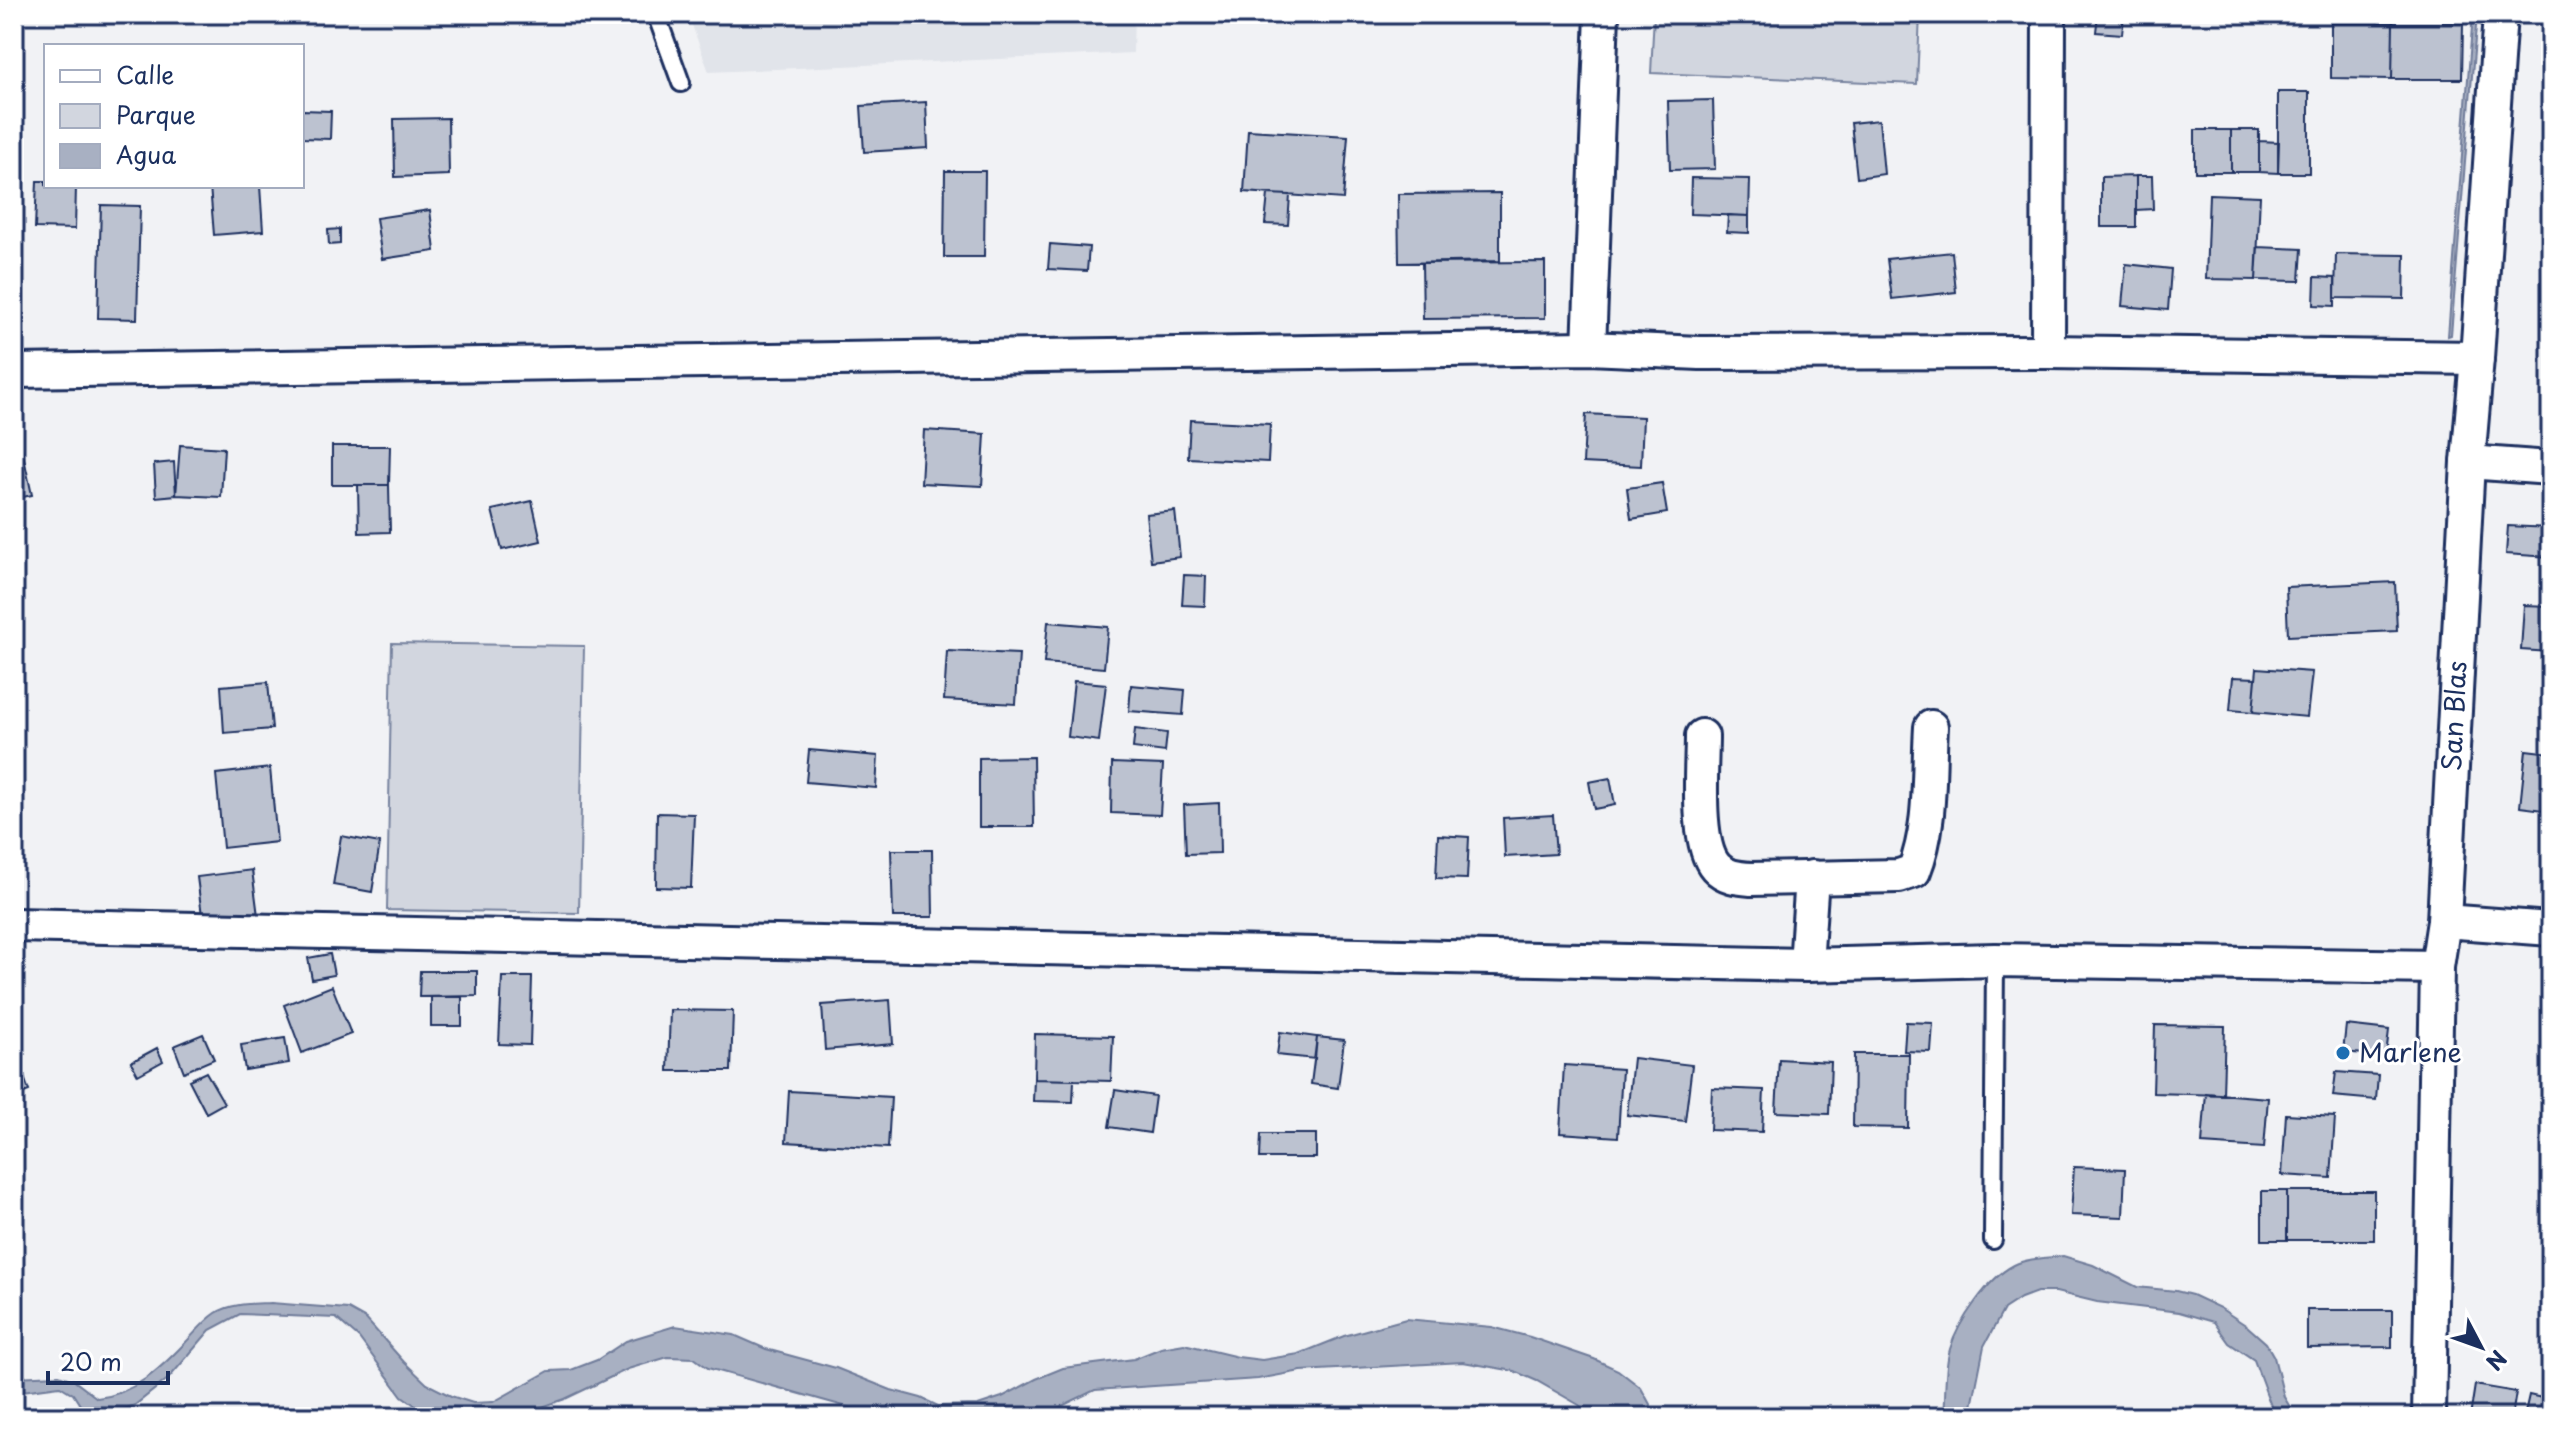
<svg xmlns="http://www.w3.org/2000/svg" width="2565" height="1431" font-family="'Playpen Sans',sans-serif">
  <rect width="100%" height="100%" fill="#f1f2f5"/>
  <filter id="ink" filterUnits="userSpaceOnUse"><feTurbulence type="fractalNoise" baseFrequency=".0125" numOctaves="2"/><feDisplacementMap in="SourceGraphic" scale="16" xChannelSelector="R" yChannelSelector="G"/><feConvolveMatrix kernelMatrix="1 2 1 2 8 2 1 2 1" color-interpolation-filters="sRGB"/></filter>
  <g filter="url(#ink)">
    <path fill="#e1e4ea" d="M688 14H1134L1133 53 709 72Z"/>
    <path fill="#d2d6df" stroke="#76829e" stroke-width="2" d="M1654 14H1920L1917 84 1651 73Z
      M392 643 584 646 579 913 387 910Z"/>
    <path fill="#a8b0c2" stroke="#707c9a" stroke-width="2" d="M2473 14H2477L2451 335 2448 336Z
      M2063 1256 2093 1265 2137 1287 2176 1291 2192 1295 2220 1308 2247 1326 2266 1343 2274 1357 2284 1397 2296 1417H2275L2254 1360 2229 1343 2214 1322 2179 1312 2097 1302 2056 1292H2037L2021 1298 2004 1309 1984 1346 1970 1417H1944C1946 1395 1944 1370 1950 1349 1958 1322 1988 1278 2014 1265 2028 1258 2047 1258 2063 1256Z
      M271 1303 348 1309 366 1319 404 1362 427 1384 451 1396 473 1403 493 1402 549 1371 571 1370 597 1360 626 1341 675 1326 734 1335 766 1349 836 1368 891 1390 921 1398 938 1406 978 1405 1002 1397 1036 1379 1063 1368 1134 1359 1161 1348 1184 1344 1238 1357 1262 1360 1299 1354 1344 1336 1406 1319 1492 1327 1530 1337 1594 1359 1618 1370 1641 1388 1657 1417H1592L1579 1405 1537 1381 1514 1371 1463 1362 1301 1371 1258 1379 1095 1390 1039 1417H883L708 1368 694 1358 668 1357 628 1369 565 1399 519 1415 453 1417 419 1408 402 1396 359 1338 336 1318 240 1314 210 1330 169 1378 135 1405 113 1413 94 1416 82 1408 73 1394 60 1386 14 1392V1377L59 1375 73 1380 97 1398C133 1395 161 1368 185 1343 195 1333 204 1321 216 1313 232 1303 252 1304 271 1303Z"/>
    <path fill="#bcc2d0" stroke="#1b2f5e" stroke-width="2" d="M2098 14H2124L2122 34 2096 32Z
      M2339 14H2393V23H2339Z
      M2331 23H2393L2392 79 2331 78Z
      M2393 23H2463L2462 79H2392Z
      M2278 92H2309V173H2278Z
      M1713 100 1715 169 1670 170 1668 101Z
      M926 102 928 148 864 152 861 106Z
      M302 110 331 111 330 139 302 138Z
      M448 118 449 175 395 177 394 119Z
      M1879 120 1884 174 1857 178 1851 123Z
      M1248 130 1348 136 1343 199 1244 192Z
      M2195 130H2231V172H2195Z
      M2231 130H2259V172H2231Z
      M2259 141 2279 142 2278 173 2259 172Z
      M945 171H985L984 257H944Z
      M2136 176H2152L2153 209 2136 210Z
      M2136 176V227H2101V177Z
      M1691 178 1750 179 1749 216 1690 214Z
      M37 181H46V186H76L75 229 35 228Z
      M210 186H260L263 231 214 235Z
      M1500 193V261L1399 263 1398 194Z
      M1268 194 1290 195 1288 225 1265 224Z
      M2209 194 2260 196 2256 280 2206 279Z
      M101 205 140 206 137 319 98 318Z
      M430 210 435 251 382 259 376 218Z
      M1728 215 1749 216V233L1727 232Z
      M340 229V244L329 245 328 230Z
      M1050 244 1089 247 1087 271 1048 269Z
      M2258 247 2302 249 2300 281 2256 280Z
      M1952 252 1956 292 1892 299 1887 259Z
      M2336 254 2405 255 2404 299 2335 298Z
      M1545 262V318L1423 319 1422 263Z
      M2126 264 2171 269 2168 310 2122 306Z
      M2315 277 2335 278V306L2314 305Z
      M1586 414 1643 417 1641 466 1583 463Z
      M1190 420 1270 424 1268 462 1188 458Z
      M924 430 985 434 982 486 921 483Z
      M180 445 224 448 221 497 176 495Z
      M332 446H390L389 485H332Z
      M22 449 32 495 14 499V451Z
      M174 462 176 495 156 497 154 464Z
      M1662 483 1667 513 1631 519 1627 488Z
      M358 485H389L390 532 359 533Z
      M532 501 541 541 502 550 492 510Z
      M1175 511 1180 557 1151 561 1146 514Z
      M2508 526 2551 528 2550 557 2506 554Z
      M1184 575 1206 576 1205 606 1182 605Z
      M2395 582 2397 631 2288 636 2286 587Z
      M2524 605 2551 606V652L2521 650Z
      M1048 622 1108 627 1104 668 1044 663Z
      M947 651 1019 654 1016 704 944 700Z
      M2257 668 2312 672 2307 717 2253 712Z
      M2233 677 2256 678 2253 712 2230 710Z
      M1074 681 1106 684 1099 741 1068 737Z
      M268 682 272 729 224 733 221 686Z
      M1131 685 1185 690 1183 715 1129 711Z
      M1135 729 1167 733 1165 752 1133 748Z
      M809 750 878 756 876 788 806 782Z
      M2526 750 2551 753V811L2520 807Z
      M1033 757 1034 827H979V758Z
      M1112 763 1163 765 1160 815 1111 813Z
      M270 768 277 842 223 848 216 774Z
      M1610 778 1615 805 1594 809 1589 782Z
      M1219 803 1220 853 1186 854 1184 805Z
      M657 813 694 814 691 888 656 887Z
      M1553 815 1556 854 1505 857 1503 818Z
      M1438 835 1469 837 1467 879 1436 878Z
      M341 836 380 843 372 892 333 885Z
      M891 850H932L933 917H893Z
      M252 870 258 916 203 923 197 877Z
      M330 954 334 975 312 979 308 958Z
      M420 971H477V996L419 997Z
      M502 977H532L530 1045 499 1044Z
      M332 986 351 1034 302 1053 284 1005Z
      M431 997H462V1026H431Z
      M890 1000 893 1044 825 1050 822 1005Z
      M670 1010 733 1011 731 1071H668Z
      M1906 1022 1933 1023 1931 1052 1904 1051Z
      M2155 1025 2225 1026 2223 1095 2153 1093Z
      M2346 1025 2389 1030 2386 1056 2343 1052Z
      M1280 1032 1317 1037 1315 1059 1277 1055Z
      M203 1034 214 1059 184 1072 174 1046Z
      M1035 1034 1113 1036 1111 1081 1034 1079Z
      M1317 1037 1344 1040 1338 1088 1311 1084Z
      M285 1038 289 1063 245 1070 241 1045Z
      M157 1048 163 1061 138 1075 131 1062Z
      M14 1050 29 1091 14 1097Z
      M1854 1054H1909L1908 1128 1853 1127Z
      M1633 1058 1692 1065 1685 1121 1627 1115Z
      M1779 1059 1831 1062 1829 1114 1776 1112Z
      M1564 1065 1622 1069 1618 1137 1560 1133Z
      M206 1072 224 1103 206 1113 189 1080Z
      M2336 1072 2378 1075 2376 1100 2333 1096Z
      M1034 1079 1074 1080 1073 1102 1033 1101Z
      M1712 1088 1764 1090 1762 1132 1710 1130Z
      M1115 1090 1155 1096 1150 1133 1109 1127Z
      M789 1091 891 1097 888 1148 786 1142Z
      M2206 1093 2268 1098 2264 1148 2202 1144Z
      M2286 1114 2335 1117 2331 1178 2282 1175Z
      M1261 1134H1316V1158H1260Z
      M2074 1167 2125 1169 2123 1217 2071 1215Z
      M2546 1184 2551 1185V1246L2544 1245Z
      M2262 1191H2287V1240H2262Z
      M2287 1191H2374V1240H2287Z
      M2307 1310H2392V1347L2307 1348Z
      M2475 1385 2516 1392 2512 1417H2470Z
      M2529 1395 2551 1400V1417H2524Z"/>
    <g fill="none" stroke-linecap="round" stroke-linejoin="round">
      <g stroke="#1b2f5e" stroke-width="22">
        <path id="lane" d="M656 14 681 83
          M1993 1240 1995 960"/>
      </g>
      <g stroke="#1b2f5e" stroke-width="38">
        <g id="street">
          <path d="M1589 348 1602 14"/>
          <path d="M2048 352 2049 14"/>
          <path d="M14 371 1589 348 1700 353 2048 352 2477 358"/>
          <path d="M2468 462 2551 468"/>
          <path d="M1702 736C1702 768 1695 844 1716 867 1725 877 1738 878 1751 879L1899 876 1914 871C1932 826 1928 775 1931 727"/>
          <path d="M2444 921 2551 929"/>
          <path d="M14 925 1806 965 1995 960 2437 967"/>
          <path d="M1806 965 1812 877"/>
          <path id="s1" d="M2429 1417 2437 967 2444 921 2468 462 2477 358 2500 14"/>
        </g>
      </g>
      <use href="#lane" stroke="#fff" stroke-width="16"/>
      <use href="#street" stroke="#fff" stroke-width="32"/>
    </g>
  </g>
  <circle fill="#1f6fb2" stroke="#fff" stroke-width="3" cx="2343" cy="1053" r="8"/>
  <g text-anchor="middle" stroke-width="6" stroke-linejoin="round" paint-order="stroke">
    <g font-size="26" fill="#1b2f5e" stroke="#fff">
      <text dy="9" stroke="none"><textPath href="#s1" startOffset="702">San Blas</textPath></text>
    </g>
    <g font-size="26" fill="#1b2f5e" stroke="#fff" text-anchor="start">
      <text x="2359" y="1062">Marlene</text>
    </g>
  </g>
  <rect width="2565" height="1431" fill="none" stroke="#fff" stroke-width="48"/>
  <rect x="24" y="24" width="2517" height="1383" fill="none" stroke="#1b2f5e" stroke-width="3" filter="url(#ink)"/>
  <rect x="44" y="44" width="260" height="144" fill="#ffffff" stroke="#a4acbf" stroke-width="2"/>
  <rect x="60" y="70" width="40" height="12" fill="#ffffff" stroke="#a4acbf" stroke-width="2"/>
  <text x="116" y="84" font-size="24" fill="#1b2f5e">Calle</text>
  <rect x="60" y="104" width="40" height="24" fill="#d2d6df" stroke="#a4acbf" stroke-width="2"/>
  <text x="116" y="124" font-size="24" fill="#1b2f5e">Parque</text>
  <rect x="60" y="144" width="40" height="24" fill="#a8b0c2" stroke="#a4acbf" stroke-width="2"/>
  <text x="116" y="164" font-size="24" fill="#1b2f5e">Agua</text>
  <g transform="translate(2481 1347) rotate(131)" stroke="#ffffff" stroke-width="6" paint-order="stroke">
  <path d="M0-6L14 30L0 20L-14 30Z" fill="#1b2f5e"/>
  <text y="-12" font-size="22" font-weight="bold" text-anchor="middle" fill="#1b2f5e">N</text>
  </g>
  <path d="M48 1371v12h120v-12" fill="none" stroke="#1b2f5e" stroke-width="4"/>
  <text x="60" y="1371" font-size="24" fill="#1b2f5e" stroke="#ffffff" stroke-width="6" paint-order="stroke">20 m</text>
</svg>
